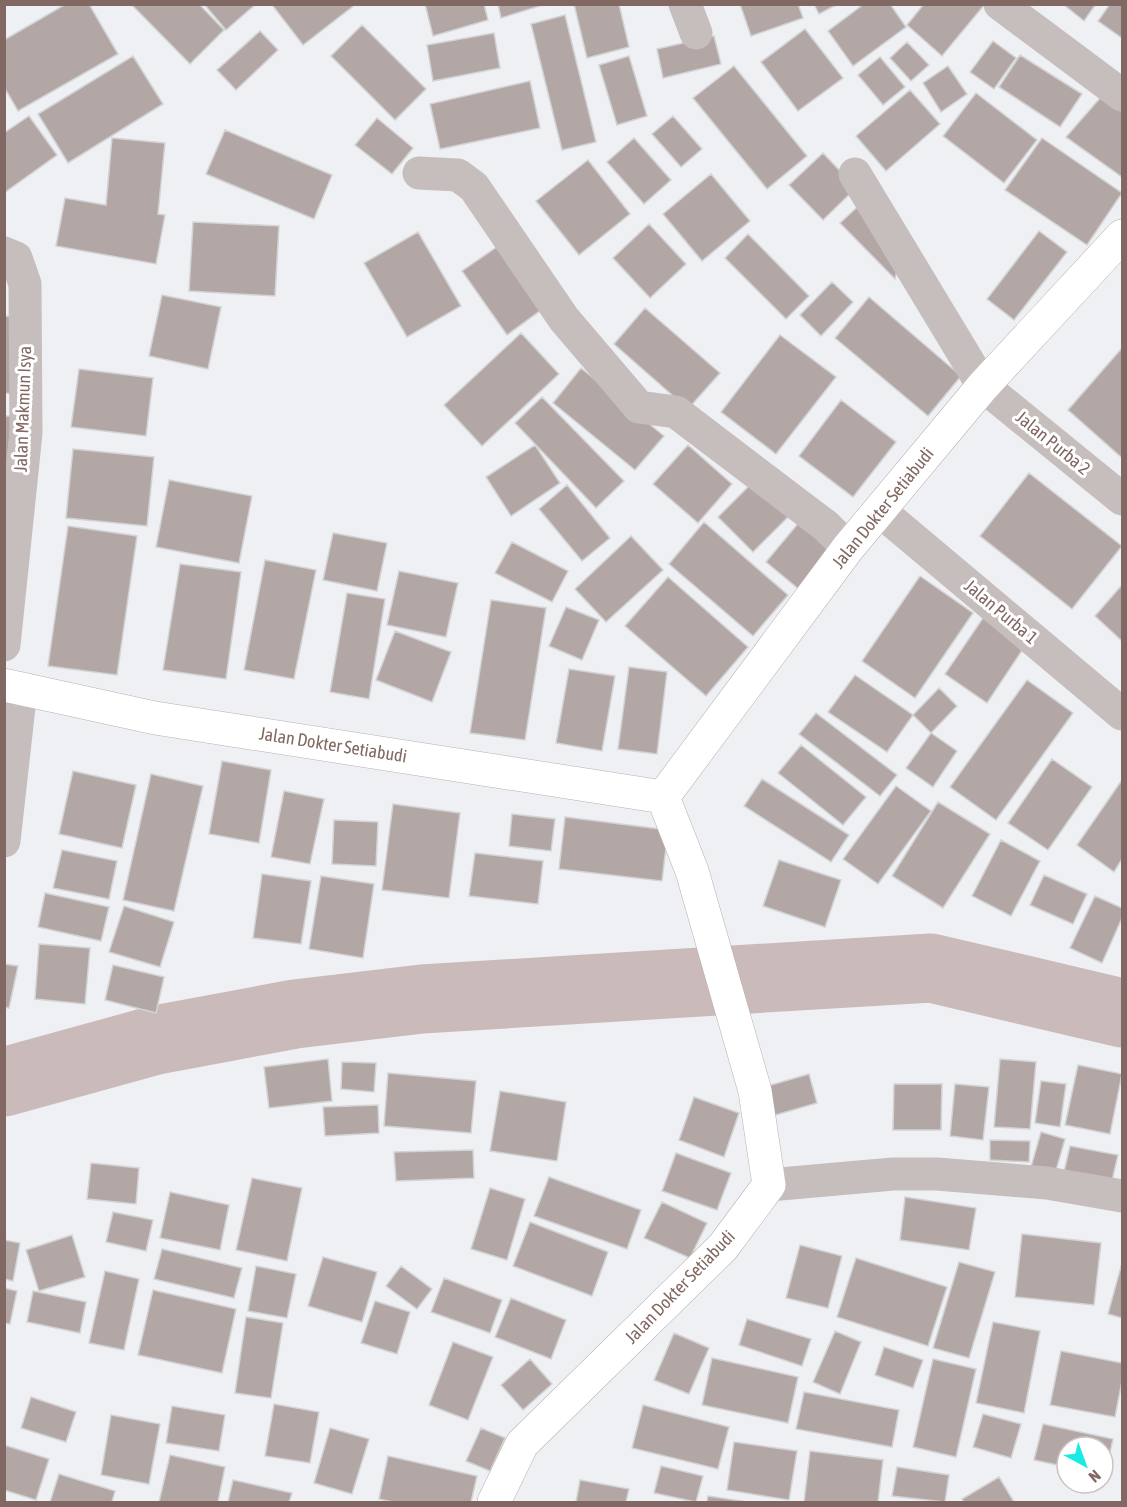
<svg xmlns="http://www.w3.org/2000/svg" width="1127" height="1507" font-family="'Asap Condensed',sans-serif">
  <rect width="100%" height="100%" fill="#eff0f4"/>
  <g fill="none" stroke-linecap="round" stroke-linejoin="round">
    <path stroke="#cbbaba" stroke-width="69" d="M4 1082 156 1040 295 1014 422 999 931 968 1122 1013"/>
  </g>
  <path fill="#b3a7a5" stroke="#d2d3d5" stroke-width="1.5" d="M66 4H89L118 54 18 111 4 87V40Z
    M131 4H199L224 30 190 64Z
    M204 4H256L226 30Z
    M276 4H356L303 45 273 6Z
    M425 4H484L488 20 433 36Z
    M498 4H546L501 18Z
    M574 4H619L629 47 587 58Z
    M740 4H798L803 18 751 36Z
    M814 4H838L819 14Z
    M864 4H890L906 27 853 66 828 31Z
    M924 4H985L942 56 907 25Z
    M1063 4H1096L1084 21Z
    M1110 4H1122V38L1098 21Z
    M565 15 596 142 562 150 531 24Z
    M362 25 426 89 395 120 331 56Z
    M805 29 843 78 798 111 761 62Z
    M260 31 278 50 236 90 217 70Z
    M494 33 500 68 433 81 427 45Z
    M714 36 721 64 663 78 657 49Z
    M993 41 1016 58 994 89 970 72Z
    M907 42 929 65 911 81 890 58Z
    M1020 55 1082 94 1060 127 999 87Z
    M133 56 163 104 68 163 38 114Z
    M629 56 647 116 617 125 599 65Z
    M880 57 905 87 883 105 858 75Z
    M734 66 807 156 767 189 693 98Z
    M948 66 967 94 941 112 923 83Z
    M530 81 540 128 440 149 430 104Z
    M910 90 940 124 886 171 856 136Z
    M976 93 1037 140 1004 183 943 136Z
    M1101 97 1122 111V177L1066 137Z
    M29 116 57 155 4 193V133Z
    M673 116 702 149 681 167 652 134Z
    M377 118 413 148 392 174 355 145Z
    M225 130 332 175 314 219 206 174Z
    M112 138 165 143 158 214 165 215 156 264 56 246 65 198 106 205Z
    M634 138 671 180 644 204 607 162Z
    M1042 138 1122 193 1087 245 1005 190Z
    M823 153 856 188 823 220 789 185Z
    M588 160 630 214 579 255 536 201Z
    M711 174 750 221 702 261 663 214Z
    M865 200 899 261 895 279 840 223Z
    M193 222 279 226 275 296 189 291Z
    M649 224 686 264 650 298 613 258Z
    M1039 231 1067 252 1014 320 987 299Z
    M418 232 461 306 407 337 364 263Z
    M748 234 809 296 786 319 725 258Z
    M504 242 548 305 507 335 462 271Z
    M832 282 853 302 821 336 800 315Z
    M162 295 221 307 208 369 149 356Z
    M869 297 961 376 928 416 835 338Z
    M645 308 720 373 688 409 614 344Z
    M4 316 19 317 14 394 4 393Z
    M521 333 559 374 482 446 444 405Z
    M780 335 836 377 776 454 721 412Z
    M1122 348V456L1121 457 1068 410Z
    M581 368 664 436 635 470 553 403Z
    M79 369 153 378 146 436 71 427Z
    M542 397 624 481 596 508 515 423Z
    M841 400 896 442 853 497 799 456Z
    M4 416H12L4 496Z
    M535 445 560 483 511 516 486 477Z
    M688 445 732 484 698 523 653 484Z
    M73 449 154 457 147 526 66 518Z
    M1029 473 1122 546 1072 609 980 536Z
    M759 476 794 511 753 552 718 517Z
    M169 480 252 496 239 563 156 547Z
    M567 485 610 538 582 561 539 509Z
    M801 520 836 549 801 591 766 562Z
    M704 522 788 595 753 636 669 564Z
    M68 526 137 536 117 675 48 666Z
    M333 533 387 543 377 591 323 580Z
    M631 536 663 570 606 622 575 589Z
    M512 542 568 571 552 602 495 573Z
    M265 560 316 570 294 679 244 670Z
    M180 564 241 572 226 679 163 670Z
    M399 571 458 583 446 637 387 625Z
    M920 576 973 613 915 698 862 661Z
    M668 577 748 647 706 696 625 626Z
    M1122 585V641L1095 616Z
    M347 593 385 599 369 699 330 692Z
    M491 600 546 608 525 740 470 733Z
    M566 607 599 620 582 660 549 646Z
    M983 618 1025 646 987 703 945 674Z
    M395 631 451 652 432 702 376 680Z
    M629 667 667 672 657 754 618 749Z
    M569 669 615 676 602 751 556 743Z
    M855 675 913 715 887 752 828 712Z
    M1027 680 1073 713 996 820 950 787Z
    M939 688 957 706 931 733 913 715Z
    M816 713 897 775 880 796 799 734Z
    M931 733 957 751 933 787 906 768Z
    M801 745 866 797 843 825 778 773Z
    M1052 759 1092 787 1048 850 1008 823Z
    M222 761 271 770 259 843 209 834Z
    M73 771 136 785 122 848 59 834Z
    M151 774 203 786 174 911 123 900Z
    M762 779 849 835 831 862 744 806Z
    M1122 780V859L1114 872 1077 845Z
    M896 786 931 811 878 884 843 859Z
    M284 791 324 799 310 864 271 857Z
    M938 802 990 834 943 908 892 876Z
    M393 804 460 813 449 898 382 890Z
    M512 814 555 819 551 851 509 846Z
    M565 817 668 830 662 881 559 869Z
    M334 820 378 822 376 866 332 864Z
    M1001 840 1040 861 1011 916 972 896Z
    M62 850 117 861 109 899 53 888Z
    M475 853 543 861 538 904 469 896Z
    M779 860 841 880 825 927 763 906Z
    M262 874 311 881 301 944 253 938Z
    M1044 875 1087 894 1073 924 1030 905Z
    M321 876 374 884 363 958 309 949Z
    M45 893 109 907 101 941 38 927Z
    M1095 896 1122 908V918L1102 963 1070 948Z
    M124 906 174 922 160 967 109 952Z
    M39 944 90 948 85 1004 35 999Z
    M4 964 18 966 9 1008 4 1007Z
    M113 965 164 977 156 1013 105 1000Z
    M328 1059 332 1101 269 1108 264 1067Z
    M1000 1059 1036 1062 1030 1129 994 1127Z
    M342 1062 376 1063 374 1092 341 1089Z
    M1078 1065 1122 1074 1110 1134 1065 1125Z
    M388 1073 476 1081 471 1133 384 1126Z
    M809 1074 817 1103 772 1116 764 1087Z
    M1041 1081 1066 1084 1060 1127 1035 1123Z
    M894 1084H942L941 1130H893Z
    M955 1084 989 1087 983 1140 950 1136Z
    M500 1091 566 1102 557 1161 490 1151Z
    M694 1097 739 1113 724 1157 679 1140Z
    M378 1105 379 1133 325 1136 323 1107Z
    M1041 1132 1065 1139 1053 1181 1029 1174Z
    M990 1140 1030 1141 1029 1162 990 1160Z
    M1070 1146 1118 1155 1111 1185 1063 1176Z
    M473 1150 474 1178 396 1181 394 1152Z
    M676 1153 731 1173 717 1210 662 1191Z
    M91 1163 139 1168 136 1204 87 1199Z
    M549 1177 641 1210 627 1249 534 1216Z
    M252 1178 302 1188 287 1261 236 1250Z
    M490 1188 525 1199 507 1260 471 1249Z
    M170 1192 229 1205 220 1250 160 1238Z
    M905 1197 976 1208 969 1250 900 1240Z
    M662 1202 707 1223 690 1258 644 1238Z
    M113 1212 153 1220 146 1251 106 1242Z
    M530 1222 608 1252 592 1296 513 1266Z
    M1022 1234 1101 1243 1094 1305 1015 1297Z
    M72 1235 85 1277 39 1291 26 1250Z
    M4 1240 20 1243 13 1281 4 1279Z
    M800 1245 842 1256 828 1308 786 1298Z
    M162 1249 242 1268 234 1298 154 1279Z
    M323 1257 377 1272 362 1322 308 1306Z
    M856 1258 947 1287 928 1346 837 1317Z
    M959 1262 995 1272 969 1358 933 1348Z
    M1122 1263V1318L1108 1314Z
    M256 1266 296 1274 287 1318 248 1311Z
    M401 1266 432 1289 417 1309 386 1286Z
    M105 1271 139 1279 124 1350 89 1343Z
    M444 1278 502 1300 490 1333 431 1312Z
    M4 1288 17 1291 10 1324 4 1323Z
    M153 1290 236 1309 222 1373 138 1355Z
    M33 1291 86 1302 80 1333 27 1322Z
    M511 1298 566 1320 551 1359 495 1337Z
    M375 1301 410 1312 397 1354 361 1343Z
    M246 1317 283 1323 271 1398 235 1393Z
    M747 1319 811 1339 802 1366 739 1345Z
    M993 1322 1040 1331 1024 1413 976 1403Z
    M835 1331 861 1342 840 1394 813 1382Z
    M674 1333 709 1348 689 1394 654 1380Z
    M453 1342 493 1357 468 1420 429 1405Z
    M884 1347 923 1360 913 1388 875 1375Z
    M1061 1351 1122 1363V1381L1115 1417 1050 1405Z
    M712 1358 798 1377 788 1423 702 1405Z
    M530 1359 552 1384 523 1410 501 1385Z
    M933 1359 976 1369 956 1457 913 1447Z
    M804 1392 899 1410 892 1447 796 1429Z
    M31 1397 76 1412 66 1442 21 1428Z
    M274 1404 319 1412 310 1463 265 1456Z
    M643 1405 729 1427 718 1469 632 1448Z
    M172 1406 225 1415 219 1451 166 1443Z
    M983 1414 1021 1424 1011 1458 973 1447Z
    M111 1415 160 1424 149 1484 101 1475Z
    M1043 1424 1113 1439 1105 1475H1103V1447H1067V1467L1034 1460Z
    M330 1428 369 1439 352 1494 314 1483Z
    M481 1428 505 1438 490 1471 466 1461Z
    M734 1442 797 1451 789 1500 727 1490Z
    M4 1445 49 1459 36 1500 4 1490Z
    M810 1451 883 1460 878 1502H804Z
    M170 1455 225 1467 218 1502H159Z
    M388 1456 477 1476 471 1502H393L379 1499Z
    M661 1466 703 1476 696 1502 654 1493Z
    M897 1467 949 1475 945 1502 892 1496Z
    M59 1474 115 1491 112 1502H50Z
    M999 1477 1014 1502H964L962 1499Z
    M233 1480 292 1493 289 1502H228Z
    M580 1480 629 1489 626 1502H576Z
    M708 1496 748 1502H707Z"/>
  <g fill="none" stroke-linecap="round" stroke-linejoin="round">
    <g stroke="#b9b1af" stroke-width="34">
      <path id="secondary" d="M4 685 155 718 663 797
        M663 797 848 548 983 386 1122 236
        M494 1502 522 1444 723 1247 769 1185 755 1091 692 871 663 797"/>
    </g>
    <path stroke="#c5bebc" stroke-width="33" d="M685 4 696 33
      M1000 4 1122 95
      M419 173 458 175 474 187 564 319 639 407 676 412 826 526 848 548
      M855 174 983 386 1122 499
      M4 253 16 258 25 284 26 433 4 645
      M879 510 1122 714
      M4 841 21 689
      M769 1185 893 1174H937L1047 1183 1122 1196"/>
    <use href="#secondary" stroke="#fff" stroke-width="33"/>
  </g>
  <g text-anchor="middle" stroke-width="6" stroke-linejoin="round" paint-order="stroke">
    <g font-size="18" fill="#826862" stroke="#fff">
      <text transform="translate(23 409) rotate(-88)" y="6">Jalan Makmun Isya</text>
      <text transform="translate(1053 443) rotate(39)" y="6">Jalan Purba 2</text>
      <text transform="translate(883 508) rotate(-51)" y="6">Jalan Dokter Setiabudi</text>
      <text transform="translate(1001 612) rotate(40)" y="6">Jalan Purba 1</text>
      <text transform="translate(333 745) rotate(9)" y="6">Jalan Dokter Setiabudi</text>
      <text transform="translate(680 1287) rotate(-46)" y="6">Jalan Dokter Setiabudi</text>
    </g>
  </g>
  <rect width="1127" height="1507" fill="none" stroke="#826862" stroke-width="12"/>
  <g transform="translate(1085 1465) rotate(139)"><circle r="28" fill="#ffffff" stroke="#cdc3c0" stroke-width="1.5"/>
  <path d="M0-4.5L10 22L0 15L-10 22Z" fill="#1ae9e5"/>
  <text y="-9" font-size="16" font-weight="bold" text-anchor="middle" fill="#826862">N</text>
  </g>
</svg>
